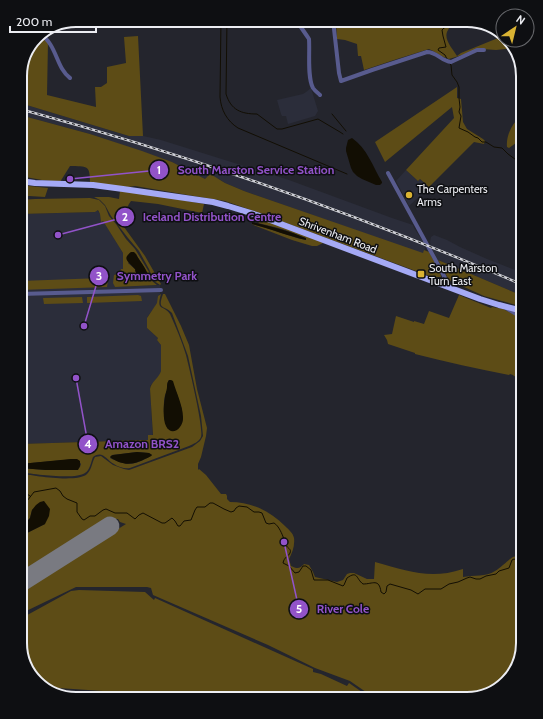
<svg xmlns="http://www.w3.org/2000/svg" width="543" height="719" font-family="Cabin,sans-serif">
  <rect width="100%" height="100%" fill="#24252d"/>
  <path fill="#2b2d3a" d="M311 88 318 111 315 116 288 124 286 116H282L281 114 277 100 303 94 306 92Z
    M20 103 129 136H143L161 140 289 180 392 218 413 225 414 228 426 246 423 254 244 191 225 183 219 179 207 177 205 179 172 162 90 134 20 115Z
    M406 170 418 181 420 179 427 185 428 188 409 206 396 181Z
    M97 210 100 214 101 222 103 221 123 253V269H121L119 273 114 275V284L115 287 160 285V294L158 297V303L148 316 147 320V328L158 338 157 340 161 345V371L160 375 150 386V389L153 440 20 444V214L95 212Z
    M434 235 447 240 460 247 487 259 523 273V296L438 260 432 249 430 242 431 237Z"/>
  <path fill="#5d4c16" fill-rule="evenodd" d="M348 20H454C452 25 449 27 447 32 444 40 453 49 457 56L461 53 503 36V40H508L514 45 515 48 496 50 482 49 449 59C441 57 436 52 429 49L397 59 364 70 361 56H358L357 44 345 40 337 39 336 21Z
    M138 36 143 136H129L20 103V72L35 42 40 37H43L48 42 47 95 96 107 95 87H101L107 83V67L126 63 124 37Z
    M457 87V98L461 99 463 122 467 129 483 139 485 141 484 144 474 142 428 188 427 185 420 179 418 181 406 170 454 118 452 107 385 162 375 142Z
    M20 115 90 134 142 151 172 162 205 179 209 175H212L225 183 244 191 423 253 424 250 429 252 440 272 441 277H432L254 211 225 201 188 195 135 186 128 187 90 183C90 164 87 167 70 166L60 182 42 180 20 176Z
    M516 121 523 122V138L509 148 507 147C506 138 510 128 516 121Z
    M20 185 48 188 45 197 29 196 20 198Z
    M120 191 170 198 204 204 202 213 158 204 131 201C125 209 124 218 124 227L145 256 161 284 160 285 154 281 149 269 139 251 128 238 111 216 105 205 100 200 94 197H109L119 199Z
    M90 198 99 200 105 206 109 216 116 224 126 239 135 249 149 272 152 281 157 285 115 287 113 283 114 275 119 273 121 269H123V253L103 221 101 222 100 214 98 210 95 212 20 214V200L35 199ZM136 254 148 274H136L135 269 128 263Z
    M261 219 321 241 323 243 317 246H312L292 240 251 224 266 228 297 238 306 240C292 230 274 227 258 223Z
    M438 260 523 296V307L484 296 453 282 449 280Z
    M102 278 106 279 108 281 107 287 20 290V281Z
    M161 294C156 312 163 304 170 314 176 328 182 341 186 355 189 367 204 429 201 437 199 442 193 444 189 446L130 468C125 469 118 467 114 464 106 460 103 450 93 457 91 462 90 470 85 473 76 480 32 474 20 472V468L46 470H77L80 467 81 464 78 460 75 459 20 464V444L148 440V435H153L150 389C151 382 159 378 161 371V345L157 340 158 338 147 328V318L157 303 158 296ZM169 380H171L177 394 182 410 168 429C163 422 163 404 165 395 166 393 167 391 167 389 167 385 167 383 169 380ZM137 452 149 453 152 455 151 456C134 465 129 467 110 458L111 456 112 455Z
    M163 294H165L181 326 189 345 197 389 207 428 206 436 201 457 198 464V470L199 469 206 475 221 494H226L227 496V499L230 502C252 502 270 511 285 526 289 530 293 533 294 538 295 546 292 553 289 559L291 566C297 569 300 569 304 564L309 565 313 572 315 577 337 582 343 580 347 574 350 573H354L367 579H374L375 562C408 571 430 580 463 569V577C474 575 486 577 495 571 501 568 509 559 513 557 516 556 520 557 523 557V643L516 671 498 690 467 699H376L350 681 315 668 268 645 153 595 151 588 147 587H76L20 614V590L126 524 120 522 118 519H111L57 552 20 576V539L27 533 45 524 44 501 32 510 30 518 20 529V473C32 476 78 483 87 474 92 469 92 462 95 457L101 456 113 465 124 469 129 470 192 447 200 441 203 436 201 416 188 356 172 313C164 304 157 311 163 294Z
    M138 295 141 296 142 301 87 303V297Z
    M459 295 491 308 492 307 503 309 523 319V379L514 376 513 375 510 374 509 375C478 369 446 362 415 354V353L388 344 387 340 384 335 392 334 396 316 414 322V321L424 324 429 311 449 318Z
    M82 297 83 303 44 304 43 298Z
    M113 520 116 523 118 526 116 528 20 588V579Z
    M79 590 145 592 154 600 155 598 313 669V672L321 674 347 686 349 683 372 699H127L103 691 43 687 29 674 27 667 32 664 24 655 20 643V619L71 591Z
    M45 689 96 694 108 698 107 699H72L48 691Z"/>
  <path fill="#120e03" d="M352 138C367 148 373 167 382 182V183L380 185H376L362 179 357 176 353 172 351 168 346 151V148L348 140Z
    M252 222C271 226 289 231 306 238V240C288 236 271 229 252 224Z
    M131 252H134L136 254C139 262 152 272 146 281 142 280 138 277 136 273 134 268 137 271 133 267 128 261 122 259 131 252Z
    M169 380H171L173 381C176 392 183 406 183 417 184 427 172 438 166 426 162 418 164 400 166 392 168 387 166 384 169 380Z
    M137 452 149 453 152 455 151 456C136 464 125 468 110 457L111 456 113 455Z
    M71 459H77L80 461V466L78 470H46L20 468V464Z
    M44 501 50 509 49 516 45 524 27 533 20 539V529L30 518 32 510 36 505 40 502Z"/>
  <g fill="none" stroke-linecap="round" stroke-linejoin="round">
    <path stroke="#120e03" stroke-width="1" d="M221 20 220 97C221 110 227 121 238 128L347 174
      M227 20 226 94C231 110 241 114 257 114L277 129H282L318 119 340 132 343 134
      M447 59 445 55 438 50 439 48 446 47 443 36 442 30 444 28 451 25V20
      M449 63 451 65 452 75 457 82 459 87V98L460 107 459 112 461 116 459 128 468 132 475 137 478 138 482 142H486L494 147 502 148 508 154 523 165
      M332 114 346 131
      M20 489 30 496
      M20 510 34 492 56 488 60 491 63 496 67 499 77 503V512L82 519 84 520 90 516H95L103 510 106 509 115 513H127L135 519 139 515 143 513 162 523H165L172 518 175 521 178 526H180L184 521 191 520 195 510 197 507H205L210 503H213L224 509 231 512 234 511 236 508 239 506 247 507 254 512H259L262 513 266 523 269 524 274 523C279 526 282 534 284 539 285 541 284 543 286 545 287 548 292 549 290 553 289 556 284 557 283 563L289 566 295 573 299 572 303 566H306L311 570 314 580H328L343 586 344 585 347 578C358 570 356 579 363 584 373 584 379 578 381 592L384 594 386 592 387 586 390 584 411 590 418 594 425 589H441L449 584 458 582 467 578 470 577 476 579H480L486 576 496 574 499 571 509 568 512 560 514 559 523 563"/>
    <path stroke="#797a81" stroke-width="19" d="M20 583 110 526"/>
    <path stroke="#585b8e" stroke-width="4" d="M296 20 307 36 309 39C310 52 307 77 313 88 315 91 318 93 320 95
      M333 20 339 73 341 81 372 70 427 52C437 52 441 61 451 62L477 50H484
      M40 34C57 44 56 68 70 78
      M388 173 442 272 446 280V286
      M20 294 161 290
      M506 308 523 318"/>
    <path stroke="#a5aaf5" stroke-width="6" d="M20 181 35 183 93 185 123 189 213 202 228 206 257 215 480 299 499 305 523 311"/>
    <g stroke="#cecfd5" stroke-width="2.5">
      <path id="rail" d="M20 109C193 156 359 215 523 285"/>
    </g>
    <use href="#rail" stroke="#0e0f12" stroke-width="1" stroke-dasharray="3" stroke-linecap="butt"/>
  </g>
  <g fill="#dab333" stroke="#0e0f12" stroke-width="1.5">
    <circle cx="409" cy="195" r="4"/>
    <rect x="417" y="270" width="8" height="8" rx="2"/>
  </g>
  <g text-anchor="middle" stroke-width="3" stroke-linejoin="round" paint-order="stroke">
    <g font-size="11" fill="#ecedf2" stroke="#0e0f12" text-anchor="start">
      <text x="417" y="193">The Carpenters<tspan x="417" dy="13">Arms</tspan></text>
      <text x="429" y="272">South Marston<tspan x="429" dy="13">Turn East</tspan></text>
    </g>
    <g font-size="11" fill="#ecedf2" stroke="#0e0f12">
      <text transform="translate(338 235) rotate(21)" y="4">Shrivenham Road</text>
    </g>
  </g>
  <path d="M0 0H543V719H0ZM76 27H467A49 49 0 0 1 516 76V643A49 49 0 0 1 467 692H76A49 49 0 0 1 27 643V76A49 49 0 0 1 76 27Z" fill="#0e0f12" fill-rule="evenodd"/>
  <path fill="none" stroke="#ecedf2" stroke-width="2" d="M76 27H467A49 49 0 0 1 516 76V643A49 49 0 0 1 467 692H76A49 49 0 0 1 27 643V76A49 49 0 0 1 76 27Z"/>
  <path fill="none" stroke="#9253c9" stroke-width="1.5" d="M70 179L159 170M58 235L125 217M84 326L99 276M76 378L88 444M284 542L299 609"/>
  <g fill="#9253c9" stroke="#0e0f12" stroke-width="1.5">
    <circle cx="70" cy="179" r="4"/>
    <circle cx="58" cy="235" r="4"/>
    <circle cx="84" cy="326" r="4"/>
    <circle cx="76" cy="378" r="4"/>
    <circle cx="284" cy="542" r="4"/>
    <circle cx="159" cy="170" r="10"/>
    <circle cx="125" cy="217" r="10"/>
    <circle cx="99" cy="276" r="10"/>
    <circle cx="88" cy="444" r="10"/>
    <circle cx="299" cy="609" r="10"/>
  </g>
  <g font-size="12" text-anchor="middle" font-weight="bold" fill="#fff">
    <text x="159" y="174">1</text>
    <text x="125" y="221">2</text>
    <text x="99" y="280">3</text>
    <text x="88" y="448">4</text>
    <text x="299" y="613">5</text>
  </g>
  <g font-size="12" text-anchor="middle" font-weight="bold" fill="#9253c9" stroke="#0e0f12" stroke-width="3" stroke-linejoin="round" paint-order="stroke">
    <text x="256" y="174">South Marston Service Station</text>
    <text x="212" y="221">Iceland Distribution Centre</text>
    <text x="157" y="280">Symmetry Park</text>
    <text x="142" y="448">Amazon BRS2</text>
    <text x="343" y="613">River Cole</text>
  </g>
  <g transform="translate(515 28) rotate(35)"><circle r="19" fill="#0e0f12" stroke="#67686c"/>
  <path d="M0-3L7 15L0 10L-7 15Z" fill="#dab333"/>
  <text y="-6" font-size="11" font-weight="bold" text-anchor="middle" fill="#ecedf2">N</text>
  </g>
  <path d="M10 26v6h86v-6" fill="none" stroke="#ecedf2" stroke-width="2"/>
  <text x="16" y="26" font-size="12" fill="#ecedf2" stroke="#0e0f12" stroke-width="3" paint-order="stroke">200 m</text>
</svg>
